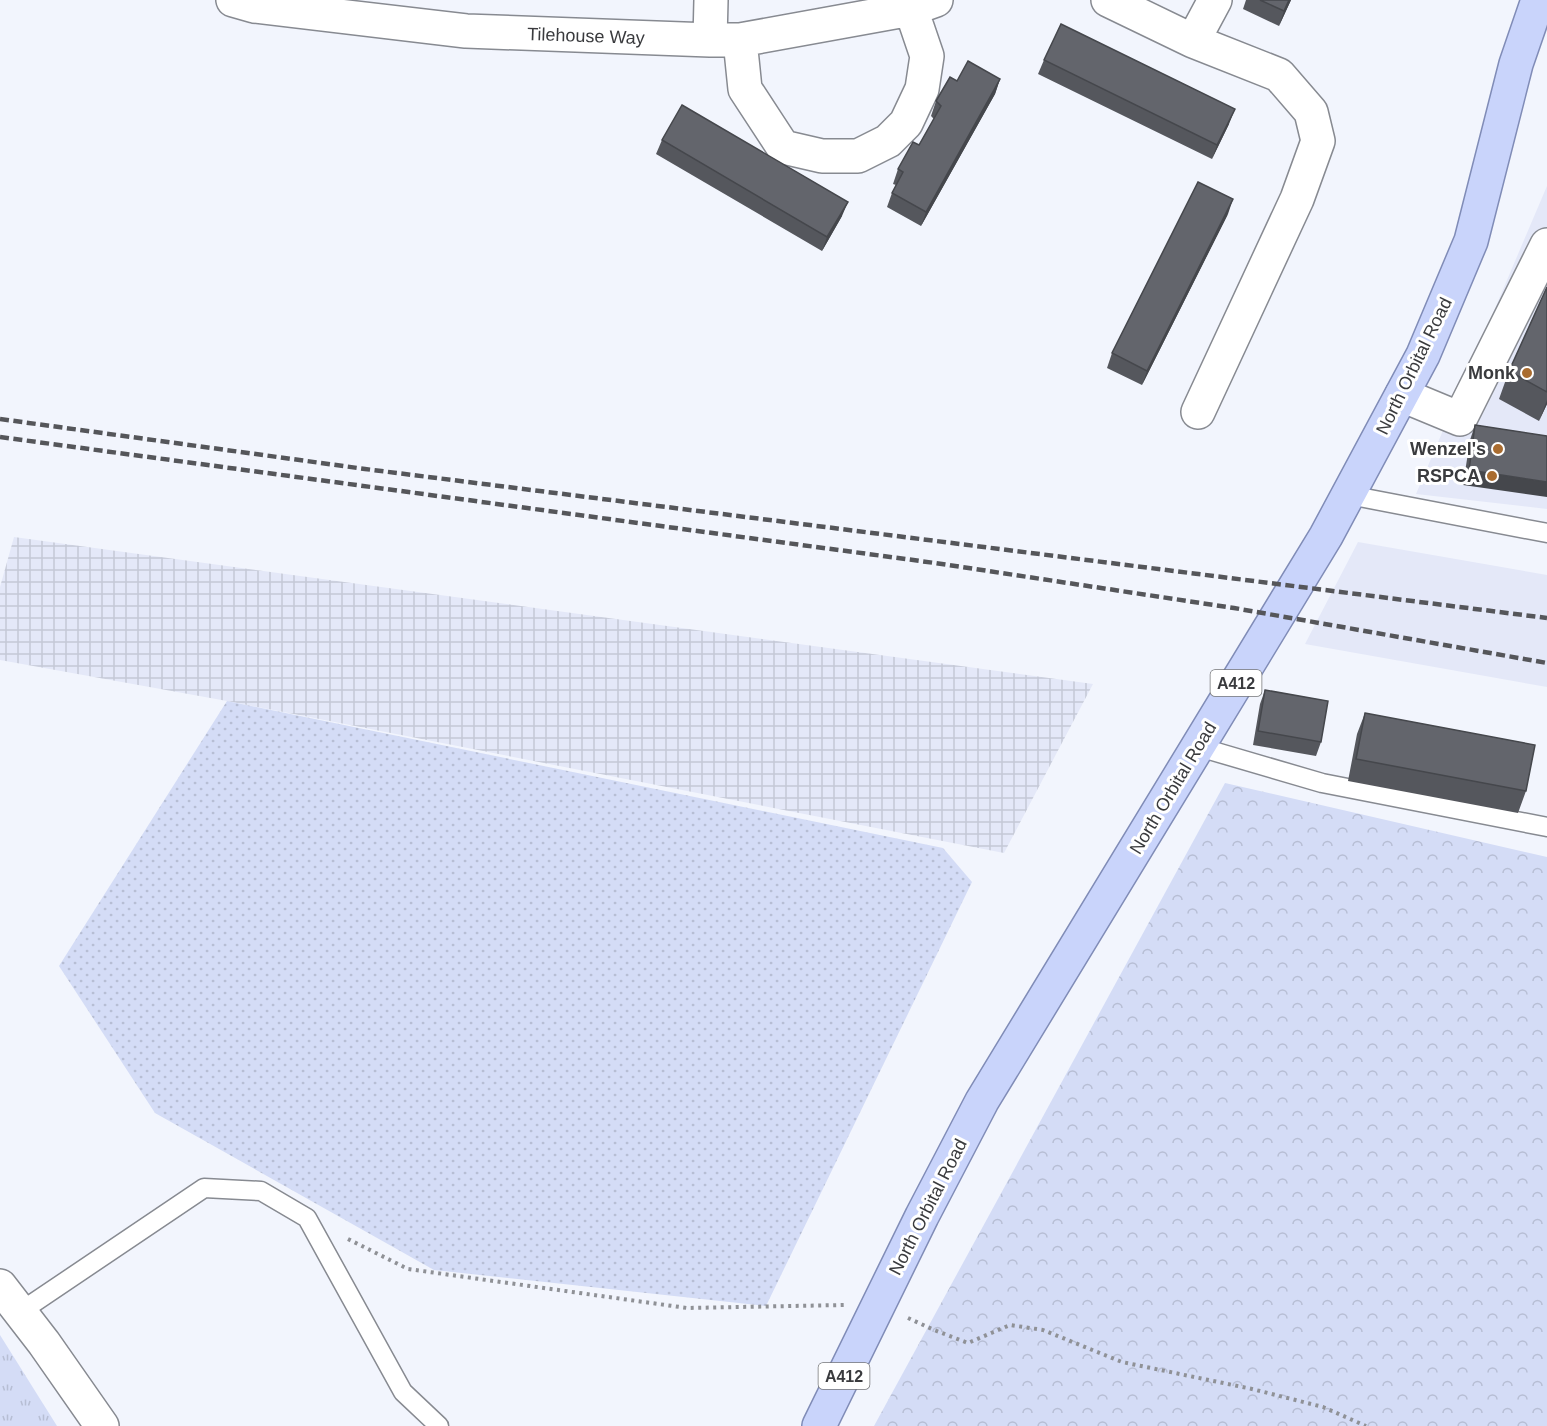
<svg xmlns="http://www.w3.org/2000/svg" width="1547" height="1426" font-family="Arial,sans-serif">
  <defs>
    <pattern id="industrial-grid" width="8" height="8" patternUnits="userSpaceOnUse" patternTransform="scale(1.5)"><rect width="8" height="8" fill="#e4e8f8"/><path d="M0 4h8M4 0v8" fill="none" stroke="#c4c8d6"/></pattern>
    <pattern id="grass-tufts" width="24" height="20" patternUnits="userSpaceOnUse" patternTransform="scale(1.5)"><rect width="24" height="20" fill="#d4dcf6"/><path d="M3 7l-1-3M5 7V3M7 7l1-3M15 17l-1-3M17 17v-4M19 17l1-3" fill="none" stroke="#b7bed4"/></pattern>
    <pattern id="forest-crowns" width="20" height="18" patternUnits="userSpaceOnUse" patternTransform="scale(1.5)"><rect width="20" height="18" fill="#d4dcf6"/><path d="M2 6a3 3 0 1 1 6 0M12 15a3 3 0 1 1 6 0" fill="none" stroke="#b7bed4"/></pattern>
    <pattern id="park-dots" width="8" height="8" patternUnits="userSpaceOnUse" patternTransform="scale(1.5)"><rect width="8" height="8" fill="#d4dcf6"/><path d="M2 2h.1M6 6h.1" fill="none" stroke="#b7bed4" stroke-width="1.8" stroke-linecap="round"/></pattern>
  </defs>
  <rect width="100%" height="100%" fill="#f2f5fd"/>
  <path fill="#e4e8f8" d="M1547 186V509L1416 494Z
    M1358 542 1547 575V687L1305 644Z"/>
  <path fill="url(#industrial-grid)" d="M14 537 1093 684 1004 853 227 701 0 660V587Z"/>
  <path fill="url(#grass-tufts)" d="M0 1335 57 1426H0Z"/>
  <path fill="url(#forest-crowns)" d="M1225 783 1547 857V1426H874Z"/>
  <path fill="url(#park-dots)" d="M227 701 943 848 972 882 766 1306 434 1270 155 1113 59 966Z"/>
  <g fill="none" stroke-linecap="round" stroke-linejoin="round">
    <g stroke="#878a91" stroke-width="21">
      <path id="lane" d="M1349 495 1547 533
        M1199 747 1322 783 1547 827
        M20 1312 204 1188 261 1191 307 1218 403 1392 439 1426"/>
    </g>
    <g stroke="#878a91" stroke-width="36">
      <path id="street" d="M233 0 254 6 466 31 710 40H740L911 9 936 0
        M1108 0 1193 41 1215 0
        M710 40 711 0
        M740 40 745 89 783 147 822 156H858L888 141 906 123 922 89 927 56 911 9
        M1193 41 1279 75 1311 112 1318 141 1297 199 1198 412
        M1402 395 1460 419 1547 245
        M0 1286 44 1343 102 1426"/>
    </g>
    <g stroke="#808cb7" stroke-width="36">
      <path id="primary" d="M819 1426 922 1216 982 1101 1326 536 1423 355 1471 241 1516 64 1538 0"/>
    </g>
    <path stroke="#8f9196" stroke-width="4" stroke-dasharray="3 4.5" stroke-linecap="butt" d="M348 1239 408 1269 687 1308 844 1305
      M908 1318 934 1330 968 1343 1010 1325 1043 1330 1122 1362 1252 1389 1323 1407 1366 1426"/>
    <use href="#lane" stroke="#fff" stroke-width="18"/>
    <use href="#street" stroke="#fff" stroke-width="33"/>
    <use href="#primary" stroke="#c9d4fb" stroke-width="33"/>
    <path stroke="#55565a" stroke-width="4.5" stroke-dasharray="9 4.5" stroke-linecap="butt" d="M0 419 365 469 1547 618
      M0 437 935 563 1234 608 1547 663"/>
  </g>
  <path fill="#55575d" d="M1246 0H1291L1279 26 1243 9Z
    M1044 60 1229 124 1212 159 1038 74Z
    M1000 79 995 94 921 226 887 207 892 193 896 185 893 184 898 169 919 145 934 119 931 116 936 101 957 81Z
    M662 140 842 216 822 251 656 154Z
    M1228 214 1142 385 1107 368 1112 353Z
    M1547 287V404L1539 421 1499 399 1509 371Z
    M1475 425 1547 436 1463 485 1470 440Z
    M1265 690 1321 742 1316 756 1253 745 1260 704Z
    M1365 713 1526 791 1518 813 1348 781 1357 734Z"/>
  <path fill="#45474c" d="M1289 0H1291L1279 26 1284 11Z
    M1000 79 995 94 921 226 926 212Z
    M1235 109 1229 124 1212 159 1217 145Z
    M1233 199 1228 214 1142 385 1147 371Z
    M848 202 842 216 822 251 827 237Z
    M1547 400V404L1539 421Z
    M1469 470 1547 482V497L1463 485Z"/>
  <path fill="#63656c" stroke="#45474c" stroke-width="1.5" d="M1260 0H1289L1284 11Z
    M1061 24 1235 109 1217 145 1044 60Z
    M968 61 1000 79 926 212 892 193 903 172 898 169 913 142 919 145 941 106 936 101 950 77 957 81Z
    M682 105 848 202 827 237 662 140Z
    M1198 182 1233 199 1147 371 1112 353Z
    M1547 287V392L1509 371Z
    M1475 425 1547 436V482L1469 470Z
    M1265 690 1328 701 1321 742 1258 731Z
    M1365 713 1535 745 1526 791 1356 759Z"/>
  <g fill="#a96c30" stroke="#fff" stroke-width="2">
    <circle cx="1527" cy="373" r="6"/>
    <circle cx="1498" cy="449" r="6"/>
    <circle cx="1492" cy="476" r="6"/>
  </g>
  <g text-anchor="middle" stroke-width="6" stroke-linejoin="round" paint-order="stroke">
    <g fill="#fff" stroke="#757678" stroke-width="1.5">
      <rect x="1210.5" y="670" width="51" height="26" rx="4.5"/>
      <rect x="818.5" y="1363" width="51" height="26" rx="4.5"/>
    </g>
    <g font-size="16" font-weight="bold" fill="#3a3b3e">
      <text x="1236" y="689">A412</text>
      <text x="844" y="1382">A412</text>
    </g>
    <g font-size="18" fill="#3a3b3e" stroke="#fff">
      <text transform="translate(586 36) rotate(2)" y="6">Tilehouse Way</text>
      <text transform="translate(1414 366) rotate(-64)" y="6">North Orbital Road</text>
      <text transform="translate(1173 788) rotate(-59)" y="6">North Orbital Road</text>
      <text transform="translate(928 1207) rotate(-63)" y="6">North Orbital Road</text>
    </g>
    <g font-size="18" font-weight="bold" fill="#3a3b3e" stroke="#fff" text-anchor="end">
      <text x="1515" y="379">Monk</text>
      <text x="1486" y="455">Wenzel's</text>
      <text x="1480" y="482">RSPCA</text>
    </g>
  </g>
</svg>
